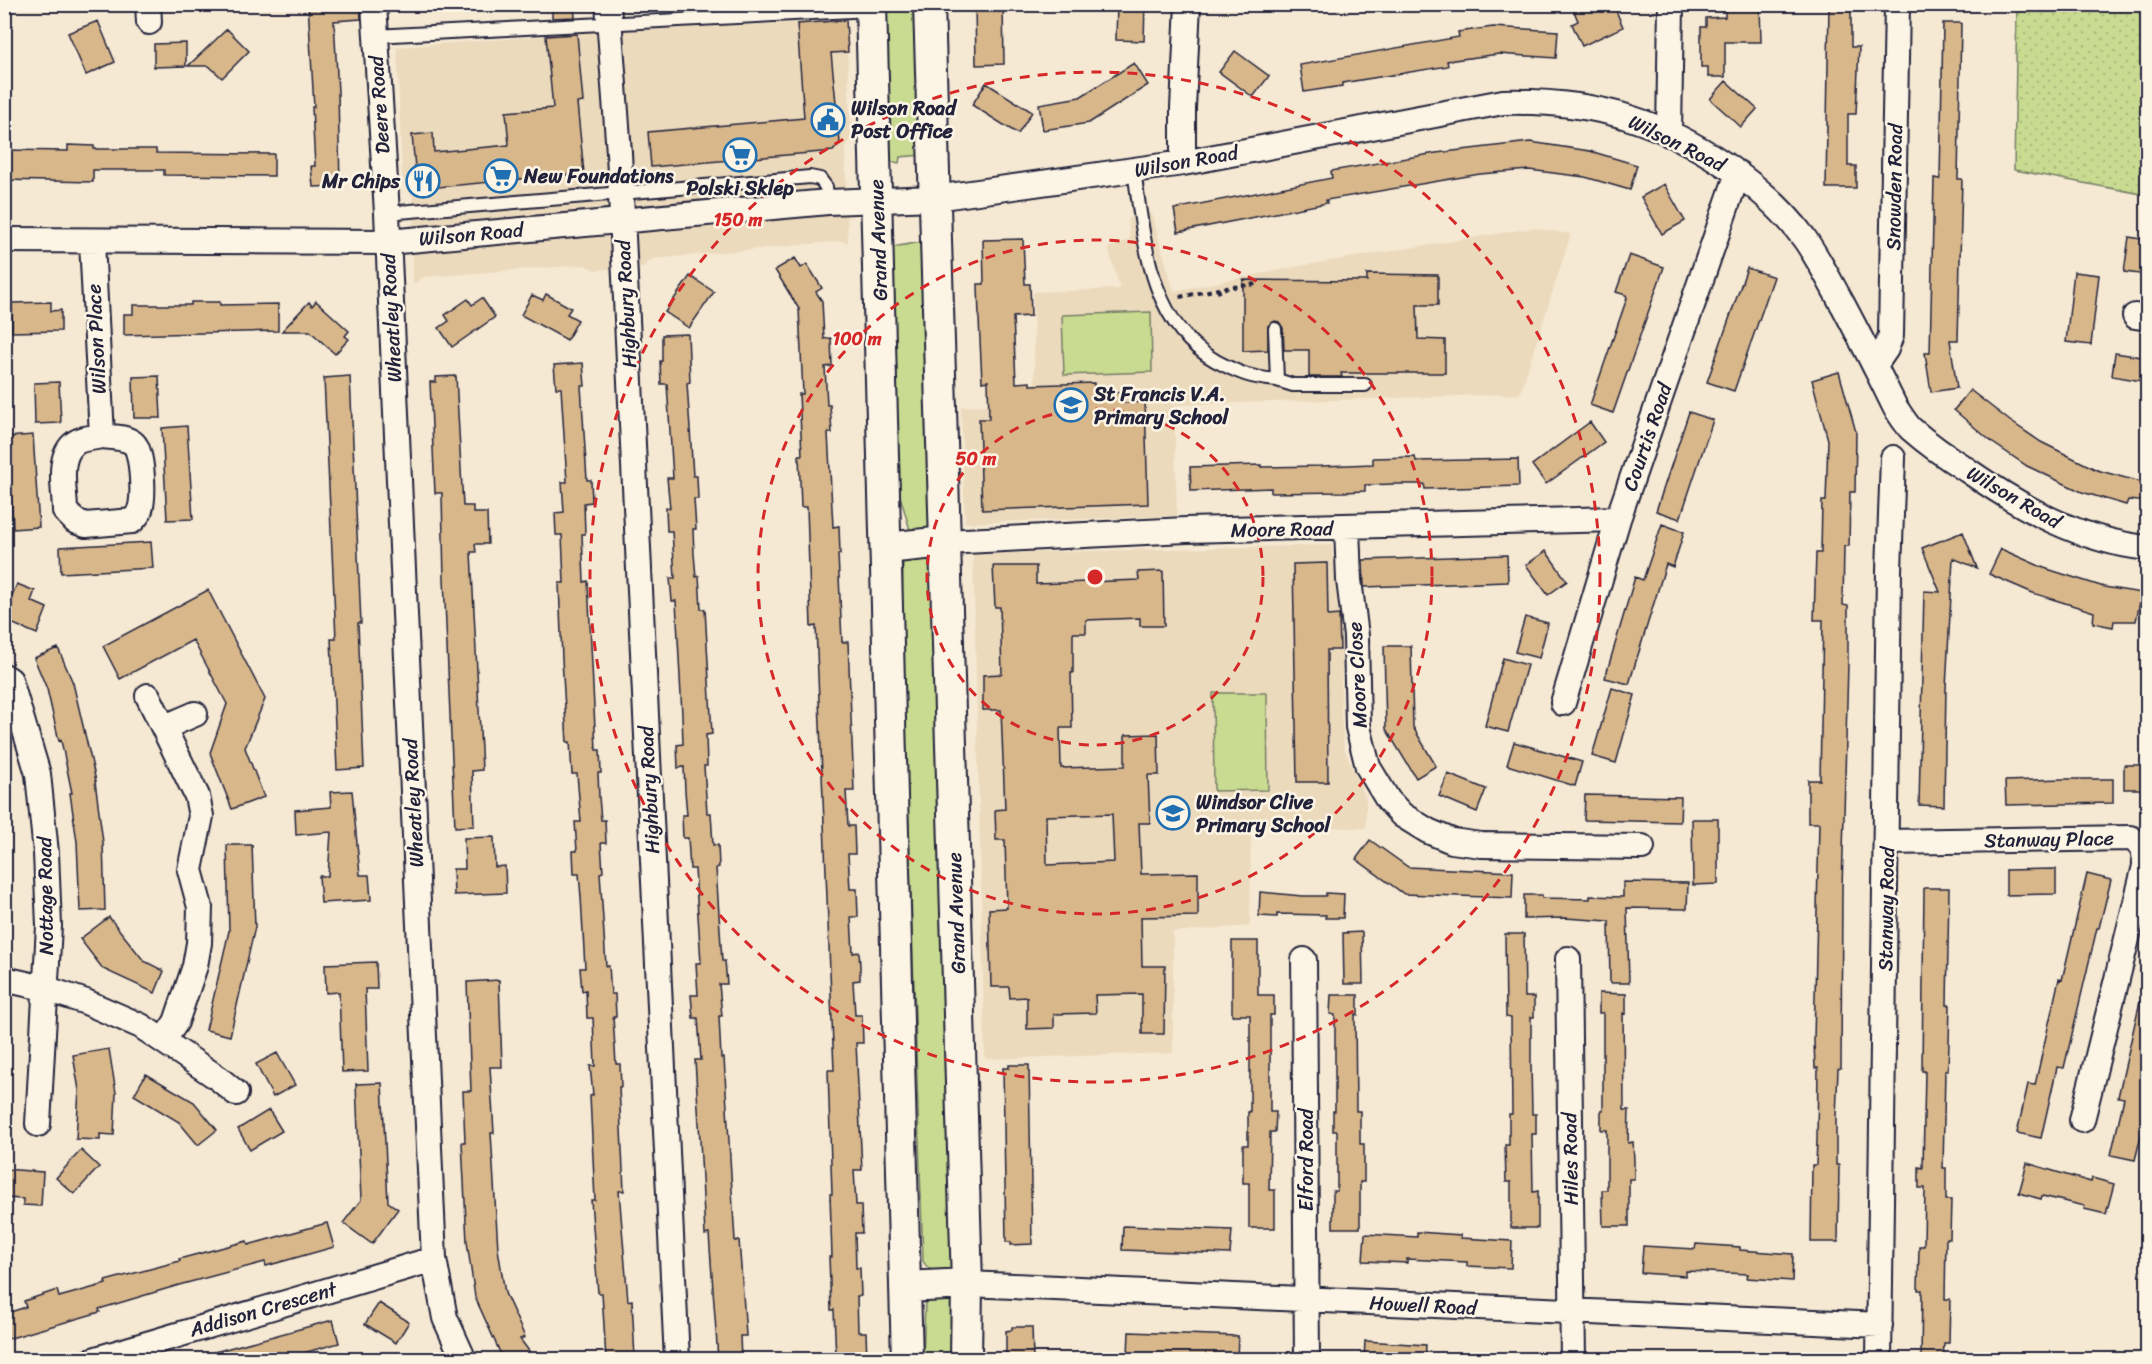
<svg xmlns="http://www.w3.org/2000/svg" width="2152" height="1364" font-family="Sriracha,sans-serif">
  <defs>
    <pattern id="park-dots" width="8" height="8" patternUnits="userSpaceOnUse" patternTransform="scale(1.5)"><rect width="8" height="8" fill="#c9db90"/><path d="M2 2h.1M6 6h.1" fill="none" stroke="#acbc7d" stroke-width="1.8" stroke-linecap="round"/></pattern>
  </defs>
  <rect width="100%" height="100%" fill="#f5e9d3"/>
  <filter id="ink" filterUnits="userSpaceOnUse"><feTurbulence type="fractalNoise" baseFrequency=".0167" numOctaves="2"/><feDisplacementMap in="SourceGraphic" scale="12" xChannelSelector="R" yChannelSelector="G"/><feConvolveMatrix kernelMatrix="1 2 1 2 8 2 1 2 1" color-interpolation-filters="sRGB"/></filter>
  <g filter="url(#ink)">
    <path fill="#ecdabd" d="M846 20 851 140 845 147 848 243 842 241 652 259 643 267 595 270 584 265 424 277 413 284V196L408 191 402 176 397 47 598 32Z
      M1151 212 1174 291 1299 266 1532 228 1571 234 1520 394 1174 405 1177 516 965 523 961 407 1035 401 1033 292 1120 289 1108 248 1130 239 1128 218Z
      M1332 545 1342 643 1341 714 1344 748 1366 799V828L1251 827 1250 926 1173 932V1053L985 1059 973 554Z"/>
    <path fill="#c9db90" stroke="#767e66" stroke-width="1.5" d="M884 5H918L922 155 900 157 899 163 888 161Z
      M928 241 931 527 918 532 910 530 900 496 897 451 893 247Z
      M1151 312 1152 372 1064 375 1062 315Z
      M928 555 934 561 955 1266C945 1275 929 1273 923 1261L902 621 903 562 908 557Z
      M1213 693H1267L1268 790 1214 791Z
      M930 1299H952L958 1359 923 1360 925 1303Z"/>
    <path fill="url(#park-dots)" stroke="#767e66" stroke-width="1.5" d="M2017 5H2147V195L2014 170Z"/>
    <path fill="#d8b78b" stroke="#22223b" stroke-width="1.5" fill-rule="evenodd" d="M308 4H360L361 19 334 21 338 92 340 186 313 187 311 166H315L312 107H314Z
      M552 4H574L575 17 552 18Z
      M975 4H1003L1004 64 976 65Z
      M1117 4H1145L1144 41 1116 40Z
      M1571 4H1591L1594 11 1608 4H1613L1623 27 1582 46 1572 24 1578 21Z
      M1725 4H1760L1761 42H1725V77H1708V67H1701V27H1706V18L1725 17Z
      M1829 4H1851V47H1859L1856 114H1848V166H1856V188H1826Z
      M846 20 848 52 831 53 840 143 833 151 651 167 648 132 804 118 797 24Z
      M98 21 115 62 86 75 68 33Z
      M1943 23H1961L1958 179H1962L1958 340H1950L1957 388 1931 392 1925 353H1930L1934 178 1940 179Z
      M1493 27 1558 31 1556 58 1499 54 1447 61 1448 66 1342 83V86L1304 92 1300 65 1459 37 1458 32Z
      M227 29 249 51 222 78 209 66H188Z
      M577 34 583 102 577 103 584 173 417 189 412 135 433 133 434 152 509 145 506 112 553 108 546 36Z
      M186 43V66L154 67V44Z
      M1235 51 1269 76 1253 97 1219 72Z
      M1134 63 1148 85 1089 123 1043 130 1039 104 1080 97Z
      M1726 81 1757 109 1741 127 1710 99Z
      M986 83 1032 112 1018 134 972 105Z
      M1530 142 1590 151 1637 165 1630 190 1585 177 1529 170 1480 174 1326 200 1327 203 1178 232 1174 209 1332 178 1331 171 1436 153Z
      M68 145 94 146V149H156V153L274 154V176L164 175V170H93V182L4 180V150L68 151Z
      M1664 184 1685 221 1662 234 1641 197Z
      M2129 237 2148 240V275L2124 272Z
      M1023 239 1025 284H1030L1031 316 1013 317 1016 383 1030 382V385L1094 383V394L1124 392V403L1145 402 1148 504 982 510 979 419H989L988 381 982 382 979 319 978 284H984L983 240Z
      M1629 255 1664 267 1613 413 1590 405 1627 298 1626 295 1616 292Z
      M795 258 801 268 807 264 822 288 816 292 822 301 824 339 831 338 832 366 825 367 827 405H830L832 433H828L833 527 839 526 840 554H838L842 642H848L854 791H846L848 826H854L855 854H848L850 889H857L858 917H851L853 953 859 952 860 966V980L853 981 855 1015H862L863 1043H856L862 1170H854L856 1205H861L862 1233H855L856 1268H860L861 1296H857L858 1332H866L867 1359H836L834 1310H831L829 1257H832L830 1194H832L828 1070H834L816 626 811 627 807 507H801L799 455H802L799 394H803L799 309 775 270Z
      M1747 268 1774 277 1734 391 1707 382Z
      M2074 272 2099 275 2091 345 2066 342Z
      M1367 274 1438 275V305H1417L1418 339 1445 340V373H1341L1342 377H1309V350H1284L1283 328 1279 322 1275 321 1268 326V350L1243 351V280L1367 281Z
      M690 276 714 292 689 328 665 312Z
      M546 294 571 308 567 314 578 320 567 340 521 315 532 295 543 300Z
      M482 298 495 317 452 347 439 328 449 321 445 315 468 299 472 305Z
      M316 301 349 331 345 336 349 339 335 354 310 331H282L309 302 312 306Z
      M51 302V311L61 310V331L12 332V303Z
      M191 302H220V305L278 304V331L124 335V314H133V305H191Z
      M688 334 690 382 687 383 690 429 693 476H697L698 499H694L696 529H693L694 554 696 577 699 576 701 609H705L712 734 706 735 707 766H704L707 813H711L713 845H718L719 867 716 868 722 961H725L727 984H719L722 1016H719L721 1058H724L735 1241 739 1240 745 1321 746 1336H740L741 1359H718L709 1234 705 1235 700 1140 695 1060H701L698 1018H693L691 995H698L696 963H701L698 915 695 869H690L688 838H683L682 815H687L685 791 684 767 678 768 677 745 683 744 682 715 676 601H672L670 578H675L672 531H667L666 508H670L667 478H673L667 384H661L660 361H662V335Z
      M2115 353 2148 358V382L2112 376Z
      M583 363 585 386H581L587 480H591L592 502 584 503 585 534H582L584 582 588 581 596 750H600L601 773H598L599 797 601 820H605L606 843H601L603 872 600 873 606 966H609L611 994H615L616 1017H613L616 1064H620L621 1087H619L624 1191H619L628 1301 632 1300 635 1359H606L602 1293H598L591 1200H595L590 1096 593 1095 590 1066H595L593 1018H587L586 990 582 991 580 968H585L581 897 579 874H574L573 851H577L575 822H581L577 774H572L570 742H567L562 659 559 583H564L562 535H556L555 513 564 512 562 482H567L561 388H556L554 365Z
      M1839 372 1856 432 1855 492H1850L1849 546H1844L1843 605 1848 606V664L1842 890 1841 1068 1838 1069 1836 1117V1165H1839L1838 1242H1811L1812 1165H1816L1817 1140 1818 1068H1815L1814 1041 1819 823H1808V780H1820L1823 620H1814L1816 553H1821L1822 501H1826L1828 440 1812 380Z
      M159 376 161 418H134L133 377Z
      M350 376 361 623H358L364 768 337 770 331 639H336L324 378Z
      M456 376 463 506H473V513H487L488 544H475L476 552H471L482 770 472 771 474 826 455 827 444 579 442 497V493H435L430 382H436V377Z
      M59 382 61 423 35 424 34 383Z
      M1970 390 2010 421 2041 442 2097 470 2148 484V502L2128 500 2126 505 2082 492 2027 466 1993 443 1954 410Z
      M1689 412 1713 420 1680 519 1656 511Z
      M1590 422 1604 442 1546 484 1532 465Z
      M187 426 193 519 167 520 162 428Z
      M33 435 39 527 13 529 8 437Z
      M1415 457 1416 461 1518 459 1519 486 1425 489 1424 484H1394L1365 485V491L1343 492 1271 493V488L1191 491 1190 467 1261 465V467L1322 466 1373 464V458Z
      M1662 524 1684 532 1673 567 1666 564 1629 684 1605 678 1635 577 1643 580Z
      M1963 532 1977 568 1953 558 1946 688 1944 806 1919 805 1924 591 1940 592 1922 548Z
      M151 542 153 568 61 573 60 547Z
      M2001 549 2044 568 2104 587 2142 593 2136 621H2114L2113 627 2093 623 2094 612 2033 593 1989 574Z
      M1546 551 1567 581 1548 595 1526 565Z
      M1507 555 1508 582 1364 587 1363 560Z
      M1327 563 1328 616 1339 615 1340 650H1327L1328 782H1297L1293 564Z
      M993 566H1036V584L1139 580 1138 572 1163 571 1164 626H1140V618L1086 620V633H1073V673H1071L1072 728H1060L1061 768 1125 766V735L1158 734 1159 775H1148L1150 823H1139L1141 874 1198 873V916L1141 917 1142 966H1165L1164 1034H1142V994L1095 995 1096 1013 1054 1014V1028L1027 1029V997L1010 998 1009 987H991L989 909 1007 908 1005 840H996L995 810 1005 809 1001 710H983V675L1002 674 1000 607H995ZM1112 814 1114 862 1047 865 1046 816Z
      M17 584 35 591 31 601 47 608 37 634 4 620V614Z
      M208 590 265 699 245 748 264 797 232 809 210 753 227 704 193 640 120 679 103 646Z
      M1525 617 1548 623 1539 658 1515 652Z
      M1384 646H1411L1413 727 1436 766 1416 778 1386 729Z
      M58 648 73 683 96 781H95L103 842 105 910 80 911 77 842 70 793H72L61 740 59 741 47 689 34 658Z
      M1503 658 1527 665 1508 732 1485 726Z
      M1612 688 1635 695 1616 763 1592 756Z
      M1514 742 1582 762 1575 786 1507 765Z
      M2124 765H2148V789H2124Z
      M1448 774 1486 789 1477 812 1439 796Z
      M2063 779H2113V803L2006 805 2005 781Z
      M352 791 360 875H369L371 900 321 903 319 876H328L331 832 296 835 295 810 331 807 330 792Z
      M1585 795 1681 797 1680 822 1584 820Z
      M1692 819H1718V884L1693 885Z
      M494 837 495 867 505 866 506 893 454 895 453 869H465L464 838Z
      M1370 840 1408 867 1513 872 1512 898 1404 894 1356 859Z
      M227 845H252L255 927 230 1036 206 1030 229 931Z
      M2056 869V894L2006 895V870Z
      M2087 874 2111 880 2099 928H2097L2064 1068 2057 1067 2041 1138 2017 1133 2028 1084 2035 1085 2059 979 2062 980Z
      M1623 882 1688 883 1687 909 1627 908 1629 983H1610L1609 921 1565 918 1524 919V895H1542V898L1590 899V896L1623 897Z
      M1924 888H1949L1947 1005H1950L1949 1043 1948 1071H1945L1943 1168H1946V1200H1951L1950 1238H1946L1945 1299H1950L1949 1343H1944L1943 1359H1921L1922 1290H1918L1919 1246H1924L1925 1188H1919V1167L1923 1168 1925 1071H1922Z
      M1260 892 1302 896H1326V893L1344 894 1343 918H1325L1326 915 1277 914V917L1259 916Z
      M109 917 144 961 164 971 155 993 103 969 80 939Z
      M1362 932 1363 984H1344L1343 933Z
      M1505 934H1524L1525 997H1534V1017H1531V1064L1532 1114H1536V1134H1532L1533 1192 1538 1191V1228H1511V1182H1506L1505 1145H1509V1114H1512L1511 1018 1506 1017Z
      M1232 941H1258V995H1274V1015H1270V1112H1276L1275 1132H1270L1269 1190H1275V1228H1249V1183H1243V1145H1248V1112H1250V1015H1232Z
      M376 962 377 989H365L368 1071 342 1072 339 992 326 993 325 964Z
      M499 980 502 1067H490L494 1133H491L498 1249 505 1293 525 1337 520 1339 535 1359H503L475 1297 467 1242 462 1142H465L463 1091H471L467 982Z
      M1599 993 1626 994V1014L1623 1013 1624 1110H1629L1628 1143 1633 1142 1634 1161V1179H1629V1226H1603L1602 1190H1607V1130H1601V1110H1603V1013H1599Z
      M1331 995H1358V1015L1355 1014 1356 1111H1360V1144H1364V1182H1360V1228H1333V1191H1337V1131H1333V1111H1335V1015L1330 1014Z
      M2140 1001 2148 1002V1108L2135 1160 2111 1155 2124 1098 2118 1097Z
      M109 1049 116 1093 114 1135 100 1134V1140L76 1139 79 1090 73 1055Z
      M277 1053 295 1085 273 1097 256 1064Z
      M1009 1065H1029L1032 1244 1011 1245V1242H1006L1003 1068H1009Z
      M146 1074 194 1102 217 1130 198 1145 179 1122 134 1095Z
      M382 1083 388 1202 398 1209 372 1244 343 1223 361 1200 356 1084Z
      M269 1110 282 1131 250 1150 238 1129Z
      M81 1150 99 1167 74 1194 56 1178Z
      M2027 1163 2070 1176 2091 1182 2092 1178 2114 1184 2106 1214 2084 1209 2085 1206 2042 1196 2041 1199 2019 1193Z
      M4 1169 43 1172 41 1206 23 1205V1199L4 1198Z
      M327 1223 334 1247 266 1266 265 1262 179 1285 99 1309 100 1312 4 1340V1314L26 1307 24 1301 57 1290 59 1297 106 1284 105 1281 180 1261 179 1259 247 1241 248 1245Z
      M1123 1226 1232 1230 1230 1254 1122 1250Z
      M1417 1232 1461 1235V1238L1512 1241 1511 1268 1467 1266V1262L1407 1259V1263L1363 1261 1365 1234 1417 1237Z
      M1696 1244 1740 1247V1250L1793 1254 1792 1281 1747 1278 1748 1274 1686 1271V1276L1641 1273 1643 1246 1695 1249Z
      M379 1303 409 1322 396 1343 365 1324Z
      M333 1320 339 1343 282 1359H208L207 1354Z
      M1012 1327H1032L1033 1359H1006V1331L1012 1330Z
      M1129 1332 1238 1336 1237 1359 1128 1355Z
      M1365 1341 1426 1345 1425 1359H1364Z"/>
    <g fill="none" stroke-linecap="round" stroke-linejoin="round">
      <g stroke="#22223b" stroke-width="16">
        <path id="service" d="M374 36 871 10
          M1134 170C1144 239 1149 323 1216 361 1239 373 1251 378 1277 380L1275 329
          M387 213 810 177 820 179 826 187 828 202
          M1277 380 1293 385H1365"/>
      </g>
      <g stroke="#22223b" stroke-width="28">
        <path id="minor" d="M148 4 149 22
          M374 4 387 213 434 1259 445 1318 464 1360
          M608 4 619 153 677 1360
          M1669 134 1671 4
          M1183 163V108L1188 4
          M4 240 388 242 828 202 935 198 1183 163 1503 102C1545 101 1589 105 1630 118 1693 138 1764 184 1804 238 1819 259 1830 282 1843 305 1861 339 1878 372 1895 407 1900 414 1905 423 1911 429 1928 444 1948 458 1967 470 2022 508 2080 541 2148 548
          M92 242 102 436
          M2135 316 2148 318
          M1875 365 1886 349 1891 335 1897 4
          M102 436C112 437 127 437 134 444 143 453 144 498 140 510 139 514 135 518 132 521L86 525 75 521 65 511C65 491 56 457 75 443 81 438 94 438 102 436Z
          M1347 527 1349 580 1356 636 1358 727 1368 767 1388 800 1402 815 1428 831 1452 841 1481 845 1642 847
          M945 542 1186 530 1618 519
          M4 676 10 680 38 774 46 853 49 926 38 1124
          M148 696 197 796 201 816 190 870 200 907 199 943 195 966 176 1022 164 1040
          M1563 703 1618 519 1738 173
          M165 727 195 714
          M1887 842 2131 838C2143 845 2145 852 2145 866L2082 1120
          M1568 959 1573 1360
          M1304 960 1307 1360
          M4 979 44 988 86 1002 141 1026 218 1078 236 1093
          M967 1284 1880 1325
          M93 1360 434 1259
          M1879 1360 1889 571 1893 458"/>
      </g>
      <g stroke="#22223b" stroke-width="34">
        <path id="tertiary" d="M871 4 907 1360
          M929 4 967 1284 966 1360
          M886 548 945 542
          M905 1287 967 1284"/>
      </g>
      <path stroke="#22223b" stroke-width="4" stroke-dasharray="4.5 4.5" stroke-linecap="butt" d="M1218 289 1220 294
        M1180 297 1218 289 1256 284"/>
      <use href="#service" stroke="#fcf5e5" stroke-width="12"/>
      <use href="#minor" stroke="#fcf5e5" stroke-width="24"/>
      <use href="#tertiary" stroke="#fcf5e5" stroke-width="30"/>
    </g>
  </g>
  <g fill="none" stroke="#d62828" stroke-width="3" stroke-dasharray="10 8">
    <circle cx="1095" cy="577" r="168"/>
    <circle cx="1095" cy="577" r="337"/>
    <circle cx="1095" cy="577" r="505"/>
  </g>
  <defs>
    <g id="civic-ring" transform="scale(1.725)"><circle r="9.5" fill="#fcf5e5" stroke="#1f6fb2" stroke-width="1.5"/><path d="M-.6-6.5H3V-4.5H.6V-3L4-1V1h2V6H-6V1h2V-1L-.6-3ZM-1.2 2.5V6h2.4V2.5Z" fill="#1f6fb2"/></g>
    <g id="supermarket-ring" transform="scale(1.725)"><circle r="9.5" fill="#fcf5e5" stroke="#1f6fb2" stroke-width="1.5"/><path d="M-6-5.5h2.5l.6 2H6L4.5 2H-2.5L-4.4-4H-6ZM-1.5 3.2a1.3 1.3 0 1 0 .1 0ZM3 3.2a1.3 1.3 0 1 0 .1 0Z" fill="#1f6fb2"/></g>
    <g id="restaurant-ring" transform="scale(1.725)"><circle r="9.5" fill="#fcf5e5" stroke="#1f6fb2" stroke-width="1.5"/><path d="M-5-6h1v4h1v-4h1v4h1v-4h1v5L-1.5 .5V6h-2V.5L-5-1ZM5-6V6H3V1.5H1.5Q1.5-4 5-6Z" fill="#1f6fb2"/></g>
    <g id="school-ring" transform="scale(1.725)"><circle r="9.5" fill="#fcf5e5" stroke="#1f6fb2" stroke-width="1.5"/><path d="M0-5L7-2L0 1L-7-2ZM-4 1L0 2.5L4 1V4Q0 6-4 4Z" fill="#1f6fb2"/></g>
  </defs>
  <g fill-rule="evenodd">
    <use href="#civic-ring" x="828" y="120"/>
    <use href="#supermarket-ring" x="740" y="155"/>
    <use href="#supermarket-ring" x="501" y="176"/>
    <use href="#restaurant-ring" x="423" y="181"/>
    <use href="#school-ring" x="1071" y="405"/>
    <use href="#school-ring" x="1173" y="813"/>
  </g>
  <g text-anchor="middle" stroke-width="5" stroke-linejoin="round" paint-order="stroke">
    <g font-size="20" fill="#22223b" stroke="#fcf5e5">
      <text transform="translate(379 105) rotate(-94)" y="7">Deere Road</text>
      <text transform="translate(1677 143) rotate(26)" y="7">Wilson Road</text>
      <text transform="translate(1186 161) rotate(-10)" y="7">Wilson Road</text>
      <text transform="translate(1894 187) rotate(-89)" y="7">Snowden Road</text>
      <text transform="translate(471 234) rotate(-5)" y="7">Wilson Road</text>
      <text transform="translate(878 240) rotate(-92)" y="7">Grand Avenue</text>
      <text transform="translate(626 304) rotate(-93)" y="7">Highbury Road</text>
      <text transform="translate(391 318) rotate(-93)" y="7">Wheatley Road</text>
      <text transform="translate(96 339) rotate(-93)" y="7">Wilson Place</text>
      <text transform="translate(1647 437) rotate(-71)" y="7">Courtis Road</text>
      <text transform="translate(2014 497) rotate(30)" y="7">Wilson Road</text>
      <text transform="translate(1282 529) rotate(-1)" y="7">Moore Road</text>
      <text transform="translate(1357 675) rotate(-93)" y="7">Moore Close</text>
      <text transform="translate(649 790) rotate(-93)" y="7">Highbury Road</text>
      <text transform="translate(413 803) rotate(-93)" y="7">Wheatley Road</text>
      <text transform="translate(2049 839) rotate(-1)" y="7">Stanway Place</text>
      <text transform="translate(45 896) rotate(-91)" y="7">Nottage Road</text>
      <text transform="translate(1886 909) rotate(-89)" y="7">Stanway Road</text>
      <text transform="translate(956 913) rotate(-92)" y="7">Grand Avenue</text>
      <text transform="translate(1570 1159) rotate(-91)" y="7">Hiles Road</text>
      <text transform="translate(1306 1160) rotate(-90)" y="7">Elford Road</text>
      <text transform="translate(1423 1305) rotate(3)" y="7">Howell Road</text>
      <text transform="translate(263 1309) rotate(-16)" y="7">Addison Crescent</text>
    </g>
    <g font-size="20" font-weight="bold" fill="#22223b" stroke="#fcf5e5" text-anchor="start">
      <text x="851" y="115">Wilson Road<tspan x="851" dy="23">Post Office</tspan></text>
      <text x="524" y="183">New Foundations</text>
      <text x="400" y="188" text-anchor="end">Mr Chips</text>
      <text x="740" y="195" text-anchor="middle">Polski Sklep</text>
      <text x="1094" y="401">St Francis V.A.<tspan x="1094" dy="23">Primary School</tspan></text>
      <text x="1196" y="809">Windsor Clive<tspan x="1196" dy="23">Primary School</tspan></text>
    </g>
  </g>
  <circle cx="1095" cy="577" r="9" fill="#d62828" stroke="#fcf5e5" stroke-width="3"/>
  <g font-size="18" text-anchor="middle" font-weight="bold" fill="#d62828" stroke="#fcf5e5" stroke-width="5" stroke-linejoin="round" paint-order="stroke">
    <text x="738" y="226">150 m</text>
    <text x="857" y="345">100 m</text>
    <text x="976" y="465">50 m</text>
  </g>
  <rect width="2152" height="1364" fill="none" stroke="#fcf5e5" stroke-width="24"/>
  <rect x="12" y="12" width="2128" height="1340" fill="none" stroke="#22223b" stroke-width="2" filter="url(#ink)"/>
</svg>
